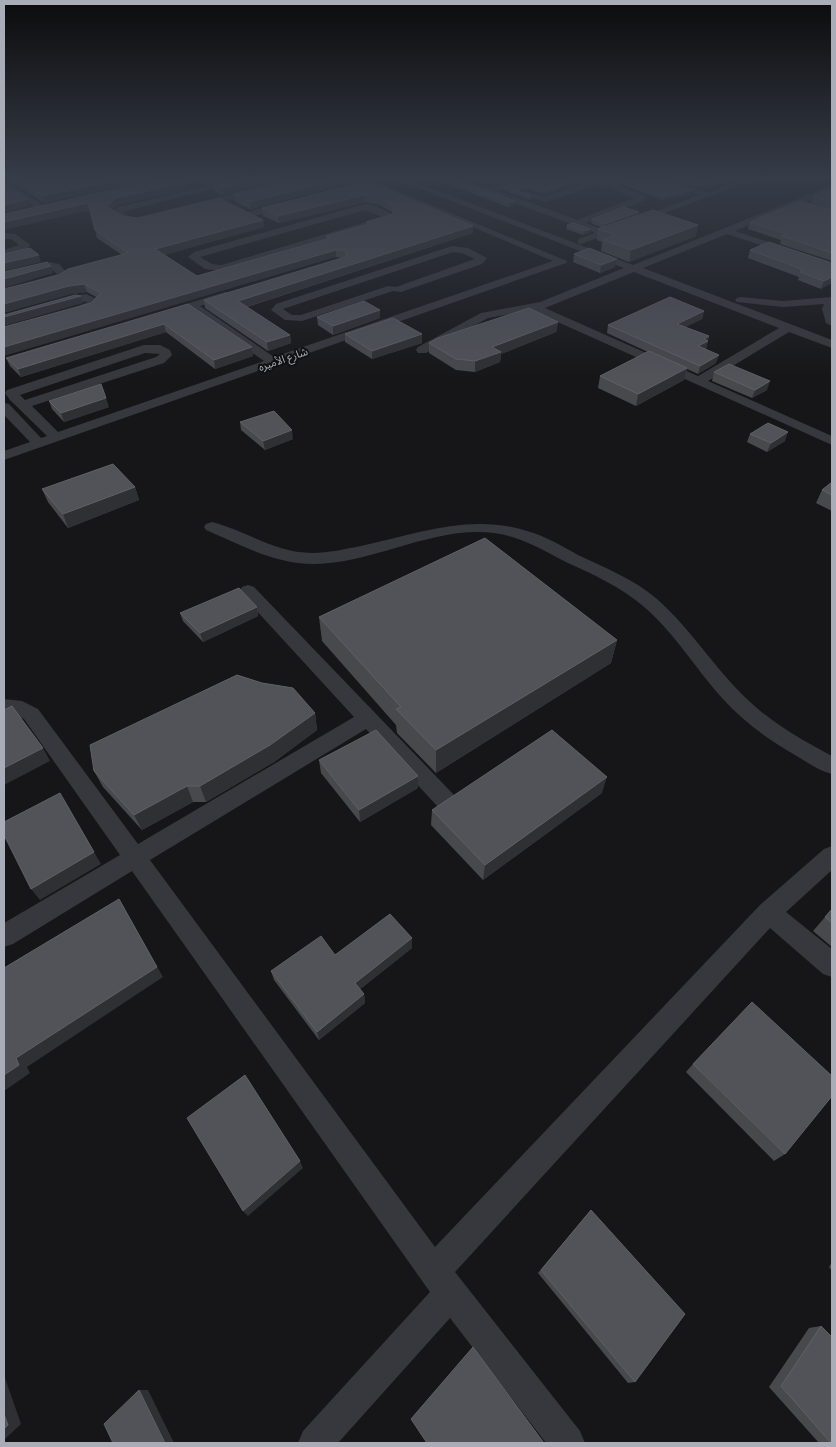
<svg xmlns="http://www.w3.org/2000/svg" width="836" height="1447" font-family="'Public Sans','Noto Sans Arabic',sans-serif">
  <rect width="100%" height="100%" fill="#161618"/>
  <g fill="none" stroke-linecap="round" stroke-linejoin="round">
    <path fill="#37383d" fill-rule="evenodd" d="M245 177H258L122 212 130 217 142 218V222H125L110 212 118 207Z
      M299 177 308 178 303 182 196 209 191 206 193 204Z
      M354 177H364L567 261 566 263 4 460V451L30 442 4 415V403L9 404 41 438 47 436 10 400 5 393 7 390 144 345H160L170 350 172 355 164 363 32 406 58 432 264 361 190 310 164 317 158 314 160 312 225 292H233L234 294 233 296 200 306 274 357 553 261ZM145 353 160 354 156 357 25 400 20 395Z
      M390 177H401L633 265 832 185V191L735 231 832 263V269L727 234 643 268 832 340V348L789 332 708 381 832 436V445L531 310 488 318 426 353H418L416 350 418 347 481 313 540 302 624 268ZM634 272 779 328 698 376 545 308Z
      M449 177C464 175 477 188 490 187 506 185 519 177 536 177L535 179 497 190 577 220 634 198 600 184 546 202 520 194 524 191 546 196 592 181 585 177 604 179 645 196V200L586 223 604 230 700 195 653 179 652 177H663L708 192 751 177H762L581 244 578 243V239L595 233 488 193H482L481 190Z
      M4 180 7 181 47 208 45 210H39L4 187Z
      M290 201 295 204 293 206 250 217 245 214 247 212Z
      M365 204 376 206 392 214 394 218 221 271 205 269 188 257 194 252ZM365 210 383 217 221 265 212 264 200 257Z
      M4 233 16 234 30 245 26 250 4 256V250L19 245 11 239H4Z
      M452 246 468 248 487 258 482 264 401 292 393 291 302 321 285 320 271 310 276 304ZM453 252 462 253 475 259 396 287 388 286 301 315H292L283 309Z
      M50 262 59 264 69 275 61 281 4 296V290L57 274 50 268 4 279V273Z
      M86 294 101 301C94 310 80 317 69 314L67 312 69 310 88 302 77 301 4 322V315L72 296Z
      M741 297 783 301 832 297V326L826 323 822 309 824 304 783 307 737 302 735 300 737 298Z
      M212 522C247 531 275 553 312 553 329 553 345 549 361 546 416 534 470 513 527 531 545 536 562 546 578 555 605 568 634 579 657 599 691 629 715 669 748 700 773 724 802 740 832 756V774C819 771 807 762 795 755 768 740 743 721 722 698 695 668 674 632 643 606 621 587 594 575 568 563 552 555 537 546 521 540 452 513 382 564 314 564 275 564 241 545 206 530L204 527 206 524Z
      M248 585 254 587 454 795 457 801 454 807 446 810 438 807 366 729 150 860 435 1247 761 904 824 849 832 846V870L786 912 832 949V977L823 974 770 928 455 1272 580 1431 585 1443H546L450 1318 338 1443H298L303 1431 430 1292 132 871 13 944 4 947V923L120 855 24 719 17 715 4 713V699L22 701 38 709 138 844 354 717 242 595 239 591 242 587Z"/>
  </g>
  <path fill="#47494d" d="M4 177H66L70 179 97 180 108 177 88 179 72 177H165L44 203 5 178Z
    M188 177H239L203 185Z
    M241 177H293L222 195 215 191 214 184Z
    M304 177H354V182L250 209 234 201 233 194Z
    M429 177H451L481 191 515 201 514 205 508 207Z
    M462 177H529L490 185Z
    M536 177 587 181 546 194 524 189 520 192 532 196 531 199 529 200 503 190V187Z
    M598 177H653L691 190 690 194 663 201 605 177Z
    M668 177H724L729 178 728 182 704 189Z
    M367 181 473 226V233L247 307 290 335 291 343 268 351 205 308 204 300 343 258 336 257 91 303 96 297 87 292 72 294 59 275 122 255 97 238 90 210 4 214 189 188 118 205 112 209 122 216 138 218 263 220 264 227 164 255 197 276 327 239 326 236 366 225V222L393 214V212L377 204 365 202 279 223 263 216 262 208Z
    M832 188V210L811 203 813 196Z
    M832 210V261L780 244 781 240 748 229 750 222Z
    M638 215 696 236 629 262 601 251 602 242 597 240 598 229 603 228 591 223 592 219Z
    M567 225 590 233 583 235 566 229Z
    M750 250 832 263 821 289 798 280 799 277 748 258Z
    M574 254 615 267 600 273 573 262Z
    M188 304 252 347 253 356 215 369 166 332 21 377 10 366 6 358Z
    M380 310V318L333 335 318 325 317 317Z
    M704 311 702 319 685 327 709 336 706 349 716 363 698 374 687 369 684 380 636 406 598 388 600 376 648 352 607 333 608 325Z
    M558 322 556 332 501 354 500 362 475 372 456 370 429 353V343Z
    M345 334 422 343 372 359 345 342Z
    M714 372 767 390 752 398 712 381Z
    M49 401 109 407 64 422 52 409Z
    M240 422 293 439 265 450 241 430Z
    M750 434 785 441 767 452 747 442Z
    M832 482V511L816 503 822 490Z
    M135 487 139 500 68 528 48 502 42 489Z
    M257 607 258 616 203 642 183 621 180 613Z
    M319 617 617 640 611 663 436 773 397 733 396 725 322 641Z
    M315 713 317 730 274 762 206 802H193L142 830 103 787 94 771Z
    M319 760 418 788 360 822 321 773Z
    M602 793 483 880 431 825 432 810Z
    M832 909V947L813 931Z
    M412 948 360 989 364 994 365 1003 319 1040 274 980 271 971 335 955Z
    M693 1064 785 1154 774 1161 686 1072Z
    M591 1210 635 1382 628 1383 538 1273Z
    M832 1262V1271L829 1267Z
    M821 1326 832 1443H819L769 1387 809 1328Z"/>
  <path fill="#2f3033" d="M87 177H114L88 179Z
    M133 177H165L44 203 42 196Z
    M209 177H239L203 185 202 178Z
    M266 177H293L222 195 221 188Z
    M349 177H354V182L250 209 249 202Z
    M514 177H529L490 185V182Z
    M588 177 587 181 546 194V191Z
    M729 178 728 182 704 189 705 185Z
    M187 182 189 188 118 205 108 213 106 206 116 198Z
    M525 186 524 189 519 192V189Z
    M691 190 690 194 663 201 664 197Z
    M365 195V202L279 223 278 216Z
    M28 199 30 206 4 212V205Z
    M515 201 514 205 508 207 509 203Z
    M88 203 90 210 4 230V222Z
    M639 212 638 216 604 228 605 224Z
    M263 220 264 227 157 257 155 249Z
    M698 225 696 236 629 262 631 250Z
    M473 226V233L239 309 238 301Z
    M590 229V233L583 235 584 231Z
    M336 250V257L4 356V347Z
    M39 255 41 262 4 271V263Z
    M617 259 615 267 600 273 601 265Z
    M51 266 53 273 4 288V279Z
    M832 277V283L821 289 824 281Z
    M84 284 87 292 72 294 4 313V304L69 286Z
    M81 296 83 303 4 326V317Z
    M380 310V318L333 335V326Z
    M704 311 702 319 675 332 677 324Z
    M558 322 556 332 501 354 500 362 475 372V361L492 347Z
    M164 324 166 332 21 377 18 369Z
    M422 334V343L372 359V351Z
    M290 335 291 343 268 351 267 342Z
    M709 336 706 349 698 346 704 339Z
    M252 347 253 356 215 369 214 360Z
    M719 355 716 363 698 374 700 366Z
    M687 368 684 380 636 406 638 394Z
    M770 381 767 390 752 398 755 390Z
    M106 398 109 407 64 422 61 413Z
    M292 430 293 439 265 450 263 441Z
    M788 432 785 441 767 452 771 443Z
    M135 487 139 500 68 528 63 514Z
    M257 607 258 616 203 642 200 633Z
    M617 640 611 663 436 773V750Z
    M315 713 317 730 274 762 206 802 200 786Z
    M43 748 50 761 4 785V768Z
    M418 776V788L360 822 359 810Z
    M607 777 602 793 483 880 485 865Z
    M187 786 193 802 142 830 134 815Z
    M60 793 101 864 40 900 31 889Z
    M119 899 163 977 27 1067 30 1073 4 1091V1075Z
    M412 938V948L357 992 355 983Z
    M364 994 365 1003 319 1040 317 1032Z
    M300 1161 303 1168 248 1216 243 1211Z
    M4 1375 21 1424 4 1440Z
    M139 1390H148L174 1443H165Z"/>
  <path fill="#525359" stroke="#5f6168" d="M11 177H66L70 179 97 180 110 177H133L42 196Z
    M170 177H178L187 182 116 198 106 206 122 216 138 218 219 198 263 220 155 249 197 276 330 238 326 236 369 224 366 222 393 214V205L377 197 365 195 278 216 262 208 367 181 473 226 238 301 290 335 267 342 204 300 345 257 347 254 346 251 336 250 4 347V327L91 303 101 293 84 284 69 286 4 304V289L59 275 68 269 128 253 95 230 88 203 4 222V214Z
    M199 177H209L202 178Z
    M241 177H266L221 188 214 184Z
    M303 177H349L249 202 233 194Z
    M438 177H451L480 188 481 191H488L515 201 509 203Z
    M473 177H514L490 182Z
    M536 177H588L546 191 525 186 519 189 520 192 532 196 530 197 503 187Z
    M612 177H653L691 190 664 197Z
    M678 177H724L729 178 705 185Z
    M4 184 28 199 4 205Z
    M832 188V202L813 196Z
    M800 201 832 210V253L782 236 787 234 750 222Z
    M624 207 639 212 605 224 592 219Z
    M653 210 698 225 631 250 603 240 615 235 598 229Z
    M573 223 590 229 584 231 567 225Z
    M769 242 832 263V277L824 281 800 272 804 270 750 250Z
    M30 248 39 255 4 263V254Z
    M589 248 617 259 601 265 574 254Z
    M47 262 51 266 4 279V272Z
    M75 295 81 296 4 317V315Z
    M670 297 704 311 677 324 709 336 704 339 708 341 698 346 719 355 700 366 608 325Z
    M364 301 380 310 333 326 317 317Z
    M188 304 252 347 214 360 164 324 18 369 6 358Z
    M529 308 558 322 492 347 501 352 475 361 456 359 429 343 438 338Z
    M393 318 422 334 372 351 345 334Z
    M649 351 687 368 638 394 600 376Z
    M729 364 770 381 755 390 714 372Z
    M101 384 106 398 61 413 49 401Z
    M274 411 292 430 263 441 240 422Z
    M768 423 788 432 771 443 750 434Z
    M113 464 135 487 63 514 42 489Z
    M832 482V495L822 490Z
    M485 538 617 640 436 750 396 709 401 707 319 617Z
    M239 588 257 607 200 633 180 613Z
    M237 675 262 683 293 688 315 713 270 745 200 786H187L134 815 94 771 90 745Z
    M12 706 43 748 4 768V710Z
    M376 730 418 776 359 810 319 760Z
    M552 730 607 777 485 865 432 810Z
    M60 793 94 852 31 889 4 835V822Z
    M119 899 157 967 16 1058 19 1065 4 1075V968Z
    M832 909V923L825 917Z
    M390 914 412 938 355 983 364 994 317 1032 271 971 321 936 335 955Z
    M752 1002 832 1076V1096L785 1154 693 1064Z
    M245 1075 300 1161 243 1211 187 1118Z
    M591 1210 685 1314 635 1382 541 1270Z
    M821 1326 832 1337V1443H831L781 1386Z
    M473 1347 544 1443H427L411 1419Z
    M139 1390 165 1443H113L104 1424Z
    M4 1414 8 1425 4 1429Z"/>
  <linearGradient id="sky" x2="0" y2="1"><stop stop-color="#0c0c0d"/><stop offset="0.47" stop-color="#363c48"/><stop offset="1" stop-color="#363c48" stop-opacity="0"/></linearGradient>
  <rect width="836" height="379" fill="url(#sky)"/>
  <g text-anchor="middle" stroke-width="4" stroke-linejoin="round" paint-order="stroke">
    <g font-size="11" fill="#a8adb8" stroke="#111113">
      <text transform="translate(283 359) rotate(-19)" y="4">شارع الأميره</text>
    </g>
  </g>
  <rect width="836" height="1447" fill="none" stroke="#a8adb8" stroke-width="10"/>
</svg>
